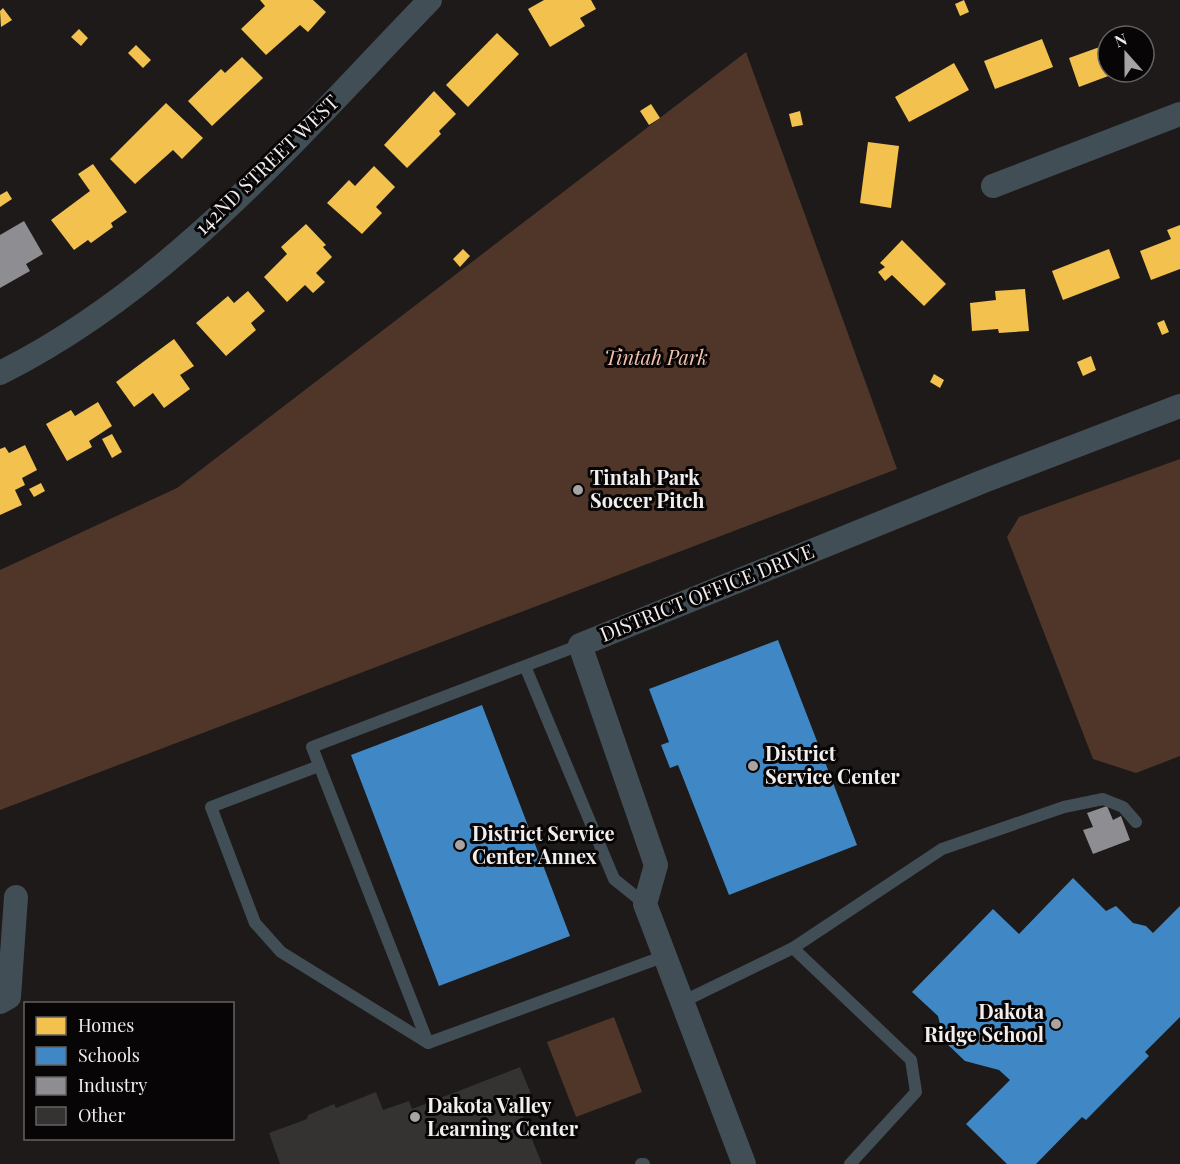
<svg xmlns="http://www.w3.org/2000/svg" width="1180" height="1164" font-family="'Playfair Display',serif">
  <rect width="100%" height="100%" fill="#1d1a19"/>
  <path fill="#4f3629" d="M746 52 897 469 0 810V570L177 488Z
    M1180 459V756L1136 773 1093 759 1007 537 1019 517Z
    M614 1017 642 1092 576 1117 547 1042Z"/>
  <path fill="#f2c14e" d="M260 0H313L326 12 308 32 300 25 266 55 241 29 265 6Z
    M544 0H591L596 9 580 18 585 26 550 47 528 9Z
    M964 0 969 12 960 16 955 4Z
    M3 8 12 20 1 27 0 11Z
    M79 29 88 38 81 46 71 37Z
    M497 33 519 54 468 107 446 85Z
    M1042 39 1053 67 995 89 984 61Z
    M1108 44V72H1119L1079 87 1069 58Z
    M136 45 151 60 143 68 128 53Z
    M242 57 263 78 212 126 188 101 221 69 225 73Z
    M954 63 969 90 909 122 895 97Z
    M434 91 456 114 439 131 441 134 407 168 384 145Z
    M166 103 203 138 182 159 173 150 135 184 110 159Z
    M651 104 660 118 649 125 640 111Z
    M800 111 803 125 792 127 789 114Z
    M868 142 899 146 891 208 860 203Z
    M93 164 127 212 111 223 113 227 91 243 88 240 74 250 51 220 90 191 78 174Z
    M374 166 395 187 376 207 382 213 362 234 327 203 349 180 355 186Z
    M7 191 12 199 0 207V195Z
    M306 224 326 245 323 247 332 257 316 273 325 282 313 293 305 285 287 302 264 277 287 254 281 247Z
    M1180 225V269L1151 280 1140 251 1171 239 1167 230Z
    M902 240 946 284 924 306 892 275 885 281 878 272 885 267 880 263Z
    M463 249 470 256 460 267 453 259Z
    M1109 249 1120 278 1063 300 1052 271Z
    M1025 289 1029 331 999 333 998 329 972 331 970 303 996 300 995 291Z
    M248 291 265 311 251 323 256 330 226 356 196 323 228 296 234 303Z
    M1164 320 1169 332 1162 335 1157 323Z
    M174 339 194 366 180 375 190 389 164 408 153 393 134 407 116 382Z
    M1091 356 1096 370 1083 376 1077 362Z
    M934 374 944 380 940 388 930 382Z
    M98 402 112 426 89 441 92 447 67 461 46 424 71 410 75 416Z
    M112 434 122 452 112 458 102 439Z
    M25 445 37 470 22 478 25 485 15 490 22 505 0 515V449L5 447 9 453Z
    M41 483 45 491 34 497 29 489Z"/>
  <path fill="#3f88c5" d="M778 640 857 845 729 895 678 765 670 768 661 745 669 742 649 689Z
    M482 705 570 936 439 986 351 755Z
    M1073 878 1106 911 1116 906 1133 923 1146 926 1153 933 1180 906V1017L1145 1052 1149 1056 1086 1120 1082 1117 1036 1164H1007L966 1124 1010 1080 999 1070 965 1061 944 1041 938 1016 912 992 993 909 1019 934Z"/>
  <path fill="#8d8d92" d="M24 221 43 254 26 264 30 271 0 288V235Z
    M1107 806 1113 820 1121 816 1130 840 1093 854 1083 830 1093 827 1087 813Z"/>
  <path fill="#353232" d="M520 1067 536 1106 521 1112 542 1164H280L269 1133 307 1119 308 1115 334 1104 336 1108 376 1092 383 1110 409 1101 412 1109Z"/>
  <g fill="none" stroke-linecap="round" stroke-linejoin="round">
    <path stroke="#424e55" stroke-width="12" d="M580 645 312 747 428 1043 665 956
      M525 666 614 879 645 904
      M319 766 211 807 255 923 281 952 428 1043
      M793 948 911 1060 916 1092 850 1164
      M682 1002 793 948 942 849 1064 807 1103 799 1123 807 1136 822
      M641 1164H644"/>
    <path stroke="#424e55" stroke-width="24" d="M993 186 1180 114
      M0 373C171 288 299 135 430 0
      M0 1002 9 997 16 897
      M744 1164 645 904 656 865 580 645 984 481 1180 406"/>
  </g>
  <g fill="#a7a4a3" stroke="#070505" stroke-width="2">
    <circle cx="578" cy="490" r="6"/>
    <circle cx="753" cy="766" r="6"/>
    <circle cx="460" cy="845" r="6"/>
    <circle cx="1056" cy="1024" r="6"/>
    <circle cx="415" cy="1117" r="6"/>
  </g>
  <g text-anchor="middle" stroke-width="6" stroke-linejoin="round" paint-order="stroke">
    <g font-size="20" fill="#f2eeed" stroke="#070505">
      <text transform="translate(267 165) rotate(-44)" y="7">142ND STREET WEST</text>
      <text transform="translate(707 593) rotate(-22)" y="7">DISTRICT OFFICE DRIVE</text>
    </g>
    <g font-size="20" font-style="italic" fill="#f4c2ac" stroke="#070505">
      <text x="656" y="365">Tintah Park</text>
    </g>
    <g font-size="20" font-weight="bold" fill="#f2eeed" stroke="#070505" text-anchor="start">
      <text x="590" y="485">Tintah Park<tspan x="590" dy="23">Soccer Pitch</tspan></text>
      <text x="765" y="761">District<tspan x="765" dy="23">Service Center</tspan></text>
      <text x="472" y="841">District Service<tspan x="472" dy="23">Center Annex</tspan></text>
      <text x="1044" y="1019" text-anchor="end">Dakota<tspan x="1044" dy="23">Ridge School</tspan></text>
      <text x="427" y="1113">Dakota Valley<tspan x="427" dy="23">Learning Center</tspan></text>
    </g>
  </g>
  <rect x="24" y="1002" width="210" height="138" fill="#070505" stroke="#656262" stroke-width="1.5"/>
  <rect x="36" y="1017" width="30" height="18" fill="#f2c14e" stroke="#656262" stroke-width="1.5"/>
  <text x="78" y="1032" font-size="18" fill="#f2eeed">Homes</text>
  <rect x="36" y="1047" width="30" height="18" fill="#3f88c5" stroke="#656262" stroke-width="1.5"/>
  <text x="78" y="1062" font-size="18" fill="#f2eeed">Schools</text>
  <rect x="36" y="1077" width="30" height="18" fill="#8d8d92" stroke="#656262" stroke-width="1.5"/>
  <text x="78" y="1092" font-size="18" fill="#f2eeed">Industry</text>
  <rect x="36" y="1107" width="30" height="18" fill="#353232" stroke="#656262" stroke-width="1.5"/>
  <text x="78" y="1122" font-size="18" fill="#f2eeed">Other</text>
  <g transform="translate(1126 54) rotate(339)"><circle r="28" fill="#070505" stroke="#656262" stroke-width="1.5"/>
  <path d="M0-4.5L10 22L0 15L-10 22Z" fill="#a7a4a3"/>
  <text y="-9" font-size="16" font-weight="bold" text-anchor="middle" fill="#f2eeed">N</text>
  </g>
</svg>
